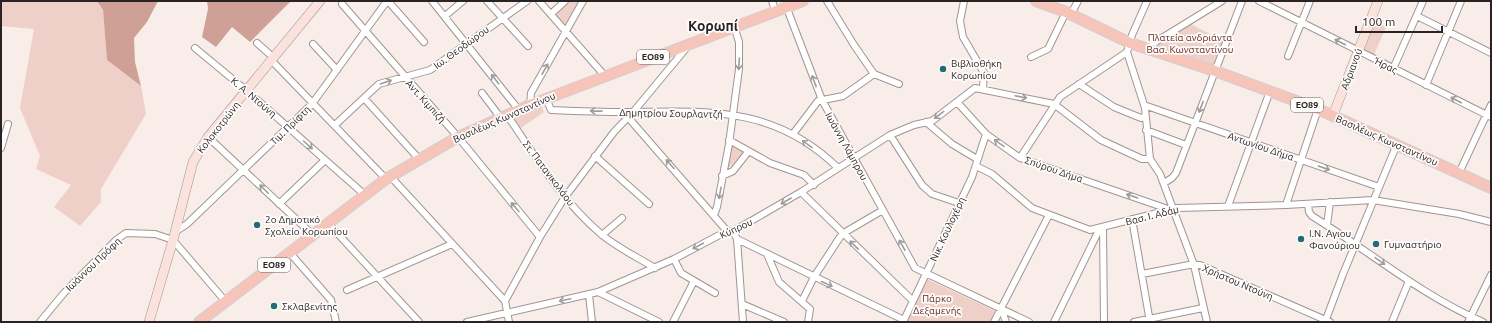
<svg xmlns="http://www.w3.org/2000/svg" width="1492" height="323" font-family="Ubuntu,sans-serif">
  <rect width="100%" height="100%" fill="#f9edea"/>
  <path fill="#eed0c8" d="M1 1H97L103 10 107 60 141 86 146 114 101 189V202L80 226 54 207 71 185 36 169 40 156 20 108 34 29 1 26Z
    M565 1H581L563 27 551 14Z
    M1372 21 1386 27 1374 55 1361 50Z
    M1189 23 1223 41 1212 68 1155 47 1157 43Z
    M541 105 544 112 518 130 510 117Z
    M729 144 745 153 723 173Z
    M927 279 995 311 990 322H907Z"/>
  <path fill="#cfa196" d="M97 1H158L147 22 134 38 135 62 141 86 107 60 103 10Z
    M207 1H291L250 42 232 27 216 47 202 37 208 9Z"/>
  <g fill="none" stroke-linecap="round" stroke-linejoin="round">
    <g stroke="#a19592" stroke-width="8">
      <path id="street" d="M388 1 424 42
        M432 1 519 110
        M487 1 528 46
        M539 1 605 76
        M772 1 775 10
        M827 1 854 45 874 74 899 84
        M964 1 960 21 963 37 984 73 983 88
        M1259 1 1491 117
        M342 4 458 137 540 237
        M786 6 822 100 915 268 1029 322
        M551 14 565 1
        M1071 14 1078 1
        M445 16 463 1
        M1417 16 1491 53
        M257 43 274 58
        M313 44 337 70
        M195 48 247 91 365 195
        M1150 50 1152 45 1157 41 1222 1
        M1127 52 1145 108 1150 159 1160 174 1194 265 1207 322
        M1288 56 1310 1
        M1031 57 1048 49 1066 12
        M272 61 386 179
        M1393 69 1423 1
        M1079 84 1114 107 1141 118 1145 117
        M1426 85 1461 1
        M482 93 500 117
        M364 98 419 159
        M546 98 551 110C575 111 600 112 624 112 706 111 774 105 838 168
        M957 102 986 134 1020 158 1168 209
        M530 105 531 93 583 1
        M1144 105 1379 187
        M507 115C535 156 562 201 601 234 616 247 637 257 655 268
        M626 115 727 231
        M926 122 952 144 977 159
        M335 125 379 84 430 70 527 1
        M1146 130 1186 145
        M793 134 818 101 843 96 874 74
        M890 135 922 185 932 194 959 203
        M208 137 313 235
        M729 140 770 163 804 175 814 185
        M1 148 8 124
        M595 156 649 204
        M1020 158 1060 97 1127 52 1132 35 1147 1
        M976 166 992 174 1032 208 1090 230 1177 208 1286 205 1373 200 1459 214 1491 222
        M1459 173 1491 105
        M722 176 733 171 748 152
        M391 177 505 301
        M1164 183 1172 178 1176 173 1242 1
        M801 192 913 301
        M279 204 325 160
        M1308 204 1309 212 1312 216C1369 251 1421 295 1483 322
        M1286 205 1318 109
        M1228 206 1270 91
        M714 215 717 207 729 144 739 69V42L734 26
        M1132 219 1150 322
        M328 223 419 322
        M1327 225 1330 202
        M1103 228 1104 322
        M733 231 737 239 904 320
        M175 232 187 224 312 104 387 1
        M602 235 622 218
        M737 239 743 322
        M290 253 331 300 336 322
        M767 254 779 282 810 309 808 322
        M674 259 681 273 715 293
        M1142 274 1189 265H1200L1330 322
        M347 290 452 244
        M598 292 659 322
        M589 295 592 322
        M802 301 814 277 842 234 883 210
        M742 304 784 322
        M1001 308 1006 322
        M40 322 64 293 116 240 126 233 155 234 173 240 226 302
        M467 322 598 292 674 259 727 231H733L751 221 801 192 890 135 914 125 932 121 975 88 1054 104 1101 140 1142 159H1150
        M509 322 505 301 540 237 565 197 614 132 634 111 688 46
        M673 322 694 281
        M903 322 972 177 986 134
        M994 322 1049 215
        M1054 322 1100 228
        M1134 322 1203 308
        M1325 322 1343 274 1397 144
        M1392 322 1409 281
        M1468 322 1491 275"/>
    </g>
    <g stroke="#a19592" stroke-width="10">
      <path id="secondary" d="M1333 115 1378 1
        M149 322 173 240 193 162 208 137 320 1"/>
    </g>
    <g stroke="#d0cfcf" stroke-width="12">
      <path id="primary" d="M1036 1 1066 12 1130 43 1215 71 1318 109 1491 188
        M199 322 386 179 458 137 530 105 803 1"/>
    </g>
    <use href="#street" stroke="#fff" stroke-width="6"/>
    <use href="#secondary" stroke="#fbe2dc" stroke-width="9"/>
    <use href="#primary" stroke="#f7c4b9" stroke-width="10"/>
  </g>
  <defs><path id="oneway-shaft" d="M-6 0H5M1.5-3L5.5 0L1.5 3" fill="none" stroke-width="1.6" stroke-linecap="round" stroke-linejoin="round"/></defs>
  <g stroke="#9f9c9c">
    <use href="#oneway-shaft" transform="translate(1340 42) rotate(-153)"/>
    <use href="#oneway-shaft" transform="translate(739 64) rotate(94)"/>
    <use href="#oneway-shaft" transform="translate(545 69) rotate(-61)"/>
    <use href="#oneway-shaft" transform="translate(495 79) rotate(-128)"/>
    <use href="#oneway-shaft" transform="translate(814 81) rotate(-111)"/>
    <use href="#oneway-shaft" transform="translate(386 82) rotate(-19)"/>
    <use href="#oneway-shaft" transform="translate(1021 97) rotate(12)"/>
    <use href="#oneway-shaft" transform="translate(1456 100) rotate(-153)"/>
    <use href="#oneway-shaft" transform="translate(1201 107) rotate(111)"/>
    <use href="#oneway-shaft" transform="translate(596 111) rotate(-179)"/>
    <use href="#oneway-shaft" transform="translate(939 115) rotate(143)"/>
    <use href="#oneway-shaft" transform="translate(999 143) rotate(-145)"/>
    <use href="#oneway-shaft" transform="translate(807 144) rotate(-145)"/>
    <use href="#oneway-shaft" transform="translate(308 145) rotate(42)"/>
    <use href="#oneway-shaft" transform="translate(670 164) rotate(-131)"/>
    <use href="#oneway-shaft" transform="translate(1324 168) rotate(19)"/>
    <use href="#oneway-shaft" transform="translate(264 189) rotate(-135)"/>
    <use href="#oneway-shaft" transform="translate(720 193) rotate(100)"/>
    <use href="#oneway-shaft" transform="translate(1132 196) rotate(-161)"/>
    <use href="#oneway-shaft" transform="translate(786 201) rotate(150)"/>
    <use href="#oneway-shaft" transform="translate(515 207) rotate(-130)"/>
    <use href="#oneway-shaft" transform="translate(854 245) rotate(-136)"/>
    <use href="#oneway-shaft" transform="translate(902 245) rotate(-119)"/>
    <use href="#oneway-shaft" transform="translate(698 246) rotate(152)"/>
    <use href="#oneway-shaft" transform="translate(1380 261) rotate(35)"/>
    <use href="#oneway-shaft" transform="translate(827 284) rotate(25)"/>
    <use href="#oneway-shaft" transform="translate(565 300) rotate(168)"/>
  </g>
  <g fill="#246b79" stroke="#fffcfc" stroke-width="1.5">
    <circle cx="943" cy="69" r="4"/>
    <circle cx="257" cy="225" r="4"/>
    <circle cx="1301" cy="239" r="4"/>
    <circle cx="1376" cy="244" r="4"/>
    <circle cx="274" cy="306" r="4"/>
  </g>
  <g text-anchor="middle" stroke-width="3.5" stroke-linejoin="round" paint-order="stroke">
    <g fill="#fffcfc" stroke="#696564" stroke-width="1">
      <rect x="637" y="50" width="32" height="14" rx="3"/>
      <rect x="1291" y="98" width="32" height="14" rx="3"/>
      <rect x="258" y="258" width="32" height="14" rx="3"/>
    </g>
    <g font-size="9" font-weight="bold" fill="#292423">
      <text x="653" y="60">ΕΟ89</text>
      <text x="1307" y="108">ΕΟ89</text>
      <text x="274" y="268">ΕΟ89</text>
    </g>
    <g font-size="10" fill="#63281c" stroke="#fffcfc">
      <text x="1190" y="41">Πλατεία ανδριάντα<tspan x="1190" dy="12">Βασ. Κωνσταντίνου</tspan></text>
      <text x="937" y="302">Πάρκο<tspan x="937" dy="12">Δεξαμενής</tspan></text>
    </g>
    <g font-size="10" fill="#292423" stroke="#fffcfc">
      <text transform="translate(461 47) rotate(-36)" y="4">Ιω. Θεοδώρου</text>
      <text transform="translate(1386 65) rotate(26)" y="4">Ήρας</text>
      <text transform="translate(1351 69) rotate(-69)" y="4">Αδριανού</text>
      <text transform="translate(254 97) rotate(40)" y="4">Κ. Α. Ντούνη</text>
      <text transform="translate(426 101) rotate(48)" y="4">Αντ. Κιμπιζή</text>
      <text transform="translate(671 113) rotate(1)" y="4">Δημητρίου Σουρλαντζή</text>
      <text transform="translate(504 117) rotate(-24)" y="4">Βασιλέως Κωνσταντίνου</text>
      <text transform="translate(290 125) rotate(-44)" y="4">Τιμ. Πρίφτη</text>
      <text transform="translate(218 127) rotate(-52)" y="4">Κολοκοτρώνη</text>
      <text transform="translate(1387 140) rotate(24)" y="4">Βασιλέως Κωνσταντίνου</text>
      <text transform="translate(847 146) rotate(61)" y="4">Ιωάννη Λάμπρου</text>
      <text transform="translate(1261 146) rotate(19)" y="4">Αντωνίου Δήμα</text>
      <text transform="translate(1054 169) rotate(19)" y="4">Σπύρου Δήμα</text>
      <text transform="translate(549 173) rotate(53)" y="4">Στ. Πατανικολάου</text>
      <text transform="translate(1152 215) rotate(-14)" y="4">Βασ. Ι. Αδάμ</text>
      <text transform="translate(736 228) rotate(-25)" y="4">Κύπρου</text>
      <text transform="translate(947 229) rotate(-65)" y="4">Νικ. Κουλοχέρη</text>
      <text transform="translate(93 264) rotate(-44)" y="4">Ιωάννου Πρόφη</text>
      <text transform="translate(1238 282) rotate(23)" y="4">Χρήστου Ντούνη</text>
    </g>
    <g font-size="10" fill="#292423" stroke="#fffcfc" text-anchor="start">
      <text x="951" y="67">Βιβλιοθήκη<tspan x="951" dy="12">Κορωπίου</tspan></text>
      <text x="265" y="223">2ο Δημοτικό<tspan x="265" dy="12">Σχολείο Κορωπίου</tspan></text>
      <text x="1309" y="237">Ι.Ν. Αγιου<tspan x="1309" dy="12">Φανούριου</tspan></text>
      <text x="1384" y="248">Γυμναστήριο</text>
      <text x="282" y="310">Σκλαβενίτης</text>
    </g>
    <g font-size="14" font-weight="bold" fill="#292423" stroke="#fffcfc">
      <text x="713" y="31">Κορωπί</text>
    </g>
  </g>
  <rect width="1492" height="323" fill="none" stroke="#292423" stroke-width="4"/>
  <path d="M1356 26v6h86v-6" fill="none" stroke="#292423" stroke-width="2"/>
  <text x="1362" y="26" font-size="12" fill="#292423" stroke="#fffcfc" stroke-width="3" paint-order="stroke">100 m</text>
</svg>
